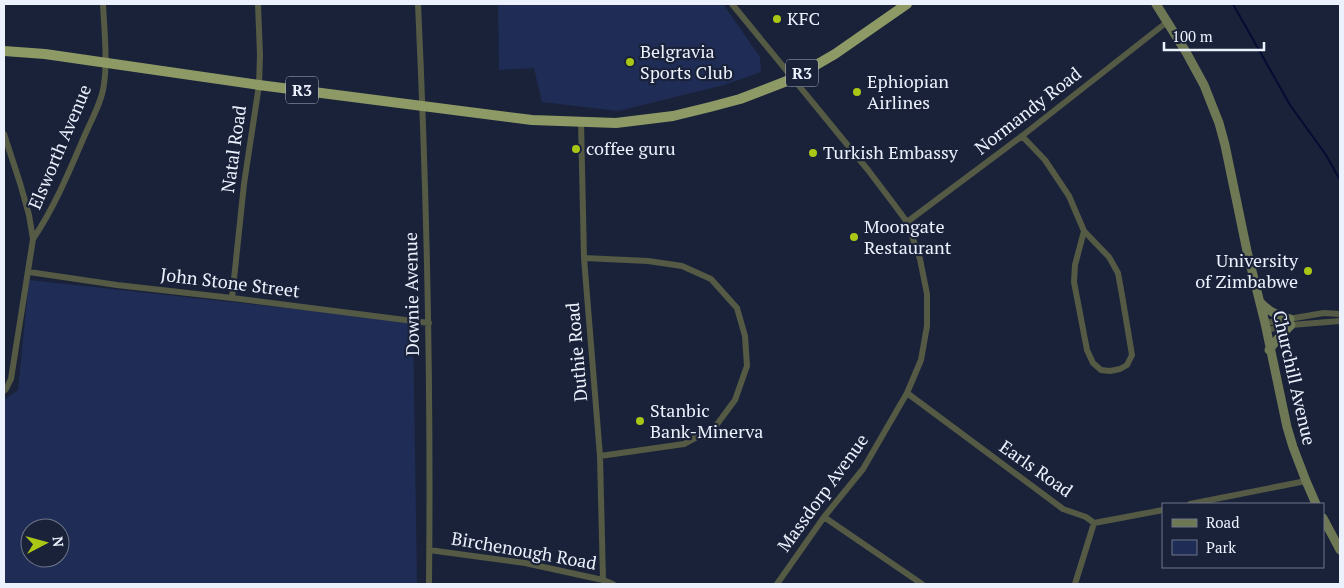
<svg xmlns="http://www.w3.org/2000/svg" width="1344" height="588" font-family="'PT Serif',serif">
  <rect width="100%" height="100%" fill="#1a2239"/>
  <path fill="#1f2d56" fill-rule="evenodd" d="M498 4H723L760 57 761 72 724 85 618 111 542 102 534 68 499 70Z
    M29 280 413 322 417 584H4V400L18 390ZM30 528H60V558H30Z"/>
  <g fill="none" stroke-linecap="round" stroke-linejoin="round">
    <path stroke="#050c34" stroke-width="2" d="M1233 4 1290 105 1326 155 1340 180"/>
    <path stroke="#545a43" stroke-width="6" d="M418 4C427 197 431 391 429 584
      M732 4 868 170 896 207 907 222 920 259 927 294V326L921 360 907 393 863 469 824 517 777 584
      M581 122 584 258 600 456 603 580
      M4 134 20 183 29 215 33 239 11 379 6 389 4 391
      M1022 136 1045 160 1069 196 1084 231 1109 257 1118 273 1122 295 1132 355 1127 365 1120 369 1110 371 1101 370 1093 363 1087 350 1074 282 1075 265 1084 231
      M907 222 1022 136 1167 22
      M33 239C54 208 69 172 84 137 91 120 102 102 104 84 108 59 104 29 103 4
      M584 258 648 261 682 266 711 279 737 308 745 336 747 366 735 400 715 427 684 444 600 456
      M29 272 117 285 232 298 429 323
      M232 298 244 184 259 85 260 55 258 4
      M1265 323 1324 313 1340 314
      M1266 330 1291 325 1340 321
      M907 393 1063 509 1086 517 1094 523 1163 510
      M1190 504 1306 481
      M824 517 922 584
      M429 550 525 563 603 580 613 584
      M1075 584 1094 523"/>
    <path stroke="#6f7854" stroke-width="9" d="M1156 4 1186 52 1204 85 1219 123 1225 145 1247 251 1265 323 1287 427 1293 447 1306 481 1316 504
      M1260 302C1269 312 1277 315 1290 319
      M1269 350 1280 336 1291 325
      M1323 518 1340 550"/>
    <path stroke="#8e9a66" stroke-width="10" d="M4 51 45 54 259 85 532 120 616 123 673 116 710 107 740 99 792 79 835 54 907 4"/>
  </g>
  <g fill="#aac716" stroke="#1a2239" stroke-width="2">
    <circle cx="777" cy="19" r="5"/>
    <circle cx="630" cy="62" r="5"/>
    <circle cx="857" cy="92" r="5"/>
    <circle cx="576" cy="149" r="5"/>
    <circle cx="813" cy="153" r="5"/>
    <circle cx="854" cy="237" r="5"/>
    <circle cx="1308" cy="271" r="5"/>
    <circle cx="640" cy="421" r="5"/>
  </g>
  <g text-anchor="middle" stroke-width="4.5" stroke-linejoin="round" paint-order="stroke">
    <g fill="#1a2239" stroke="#adb3c3" stroke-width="1">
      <rect x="786" y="59.5" width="32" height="27" rx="4"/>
      <rect x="286" y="76.5" width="32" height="27" rx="4"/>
    </g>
    <g font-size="16" font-weight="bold" fill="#ecf1fe">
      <text x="802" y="79">R3</text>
      <text x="302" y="96">R3</text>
    </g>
    <g font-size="18" fill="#ecf1fe" stroke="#1a2239" text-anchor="start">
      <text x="787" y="25">KFC</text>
      <text x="640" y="58">Belgravia<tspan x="640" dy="21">Sports Club</tspan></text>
      <text x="867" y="88">Ephiopian<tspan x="867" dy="21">Airlines</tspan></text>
      <text x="586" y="155">coffee guru</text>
      <text x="823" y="159">Turkish Embassy</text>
      <text x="864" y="233">Moongate<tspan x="864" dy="21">Restaurant</tspan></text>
      <text x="1298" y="267" text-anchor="end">University<tspan x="1298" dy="21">of Zimbabwe</tspan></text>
      <text x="650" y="417">Stanbic<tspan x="650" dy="21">Bank-Minerva</tspan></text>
    </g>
    <g font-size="18" fill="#ecf1fe" stroke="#1a2239">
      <text transform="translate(1028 111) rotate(-38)" y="6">Normandy Road</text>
      <text transform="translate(60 147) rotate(-67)" y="6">Elsworth Avenue</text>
      <text transform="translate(234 149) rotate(-82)" y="6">Natal Road</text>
      <text transform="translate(230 283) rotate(7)" y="6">John Stone Street</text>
      <text transform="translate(412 294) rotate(-91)" y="6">Downie Avenue</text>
      <text transform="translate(577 352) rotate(-95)" y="6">Duthie Road</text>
      <text transform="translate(1294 378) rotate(77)" y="6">Churchill Avenue</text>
      <text transform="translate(1036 469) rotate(35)" y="6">Earls Road</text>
      <text transform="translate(823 493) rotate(-54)" y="6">Massdorp Avenue</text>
      <text transform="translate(524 551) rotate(10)" y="6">Birchenough Road</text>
    </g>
  </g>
  <rect width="1344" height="588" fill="none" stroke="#ecf1fe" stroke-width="10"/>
  <rect x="1162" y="503" width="162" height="65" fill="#1a2239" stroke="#6e7588"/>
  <rect x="1172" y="519" width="25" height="8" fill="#6f7854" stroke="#6e7588"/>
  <text x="1206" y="528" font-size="15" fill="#ecf1fe">Road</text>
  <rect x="1172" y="540" width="25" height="15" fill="#1f2d56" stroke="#6e7588"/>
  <text x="1206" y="553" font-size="15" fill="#ecf1fe">Park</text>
  <g transform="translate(45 543) rotate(84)"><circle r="24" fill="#1a2239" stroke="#6e7588"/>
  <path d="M0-4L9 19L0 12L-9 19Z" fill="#aac716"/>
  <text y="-8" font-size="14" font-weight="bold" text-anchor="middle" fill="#ecf1fe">N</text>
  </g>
  <path d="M1164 42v8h100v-8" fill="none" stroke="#ecf1fe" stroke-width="2.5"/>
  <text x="1172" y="42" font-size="15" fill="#ecf1fe" stroke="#1a2239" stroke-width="4" paint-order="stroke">100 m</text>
</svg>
